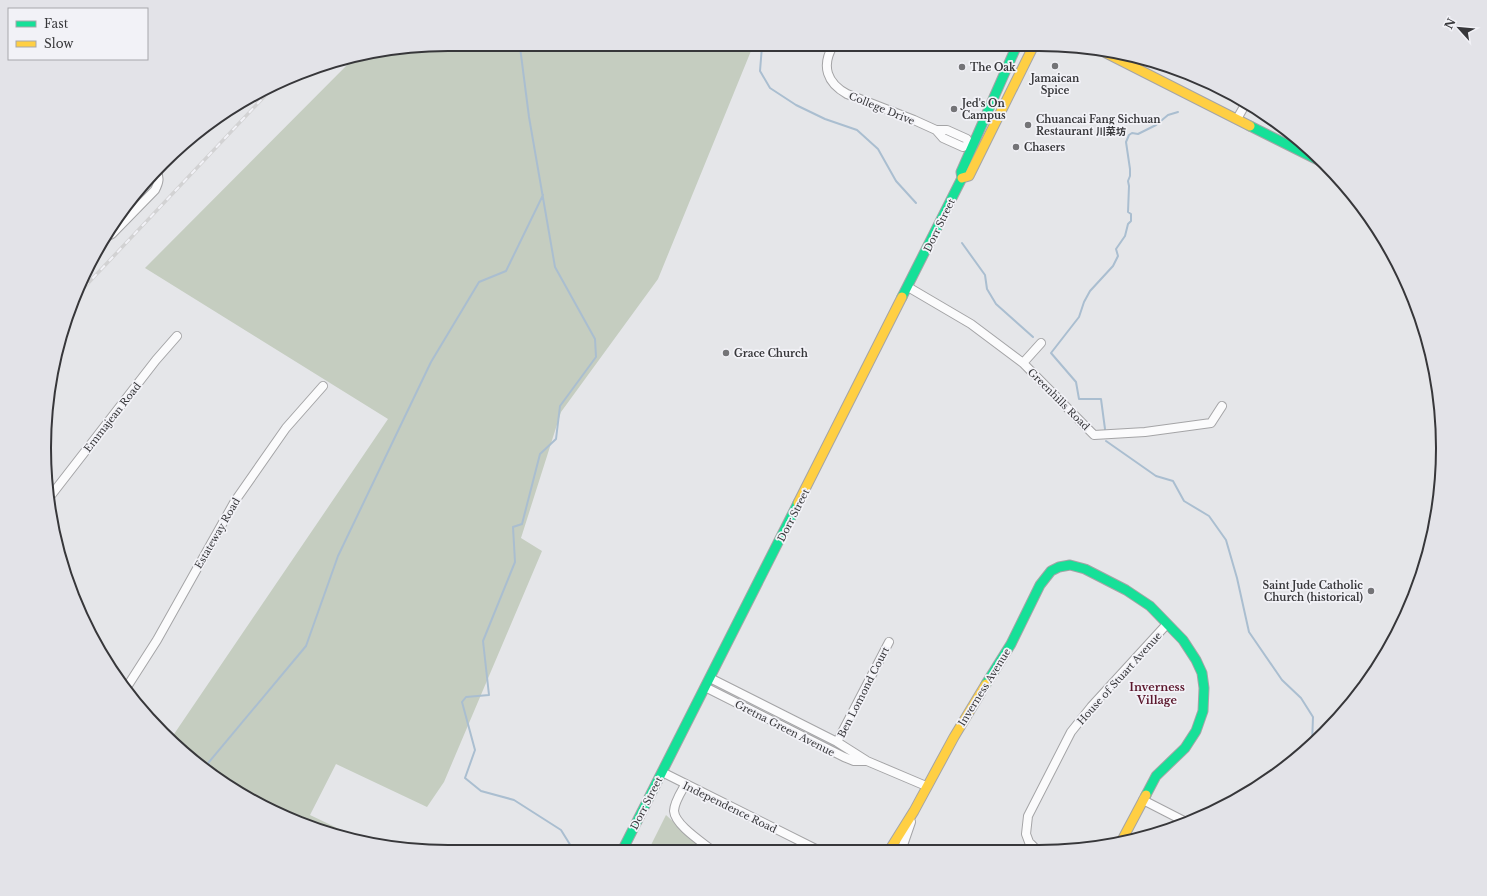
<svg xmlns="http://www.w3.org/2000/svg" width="1487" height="896" font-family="'Libre Baskerville','Noto Sans SC',serif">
  <rect width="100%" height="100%" fill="#e5e6e9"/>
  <path fill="#c5cdc0" d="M753 46 658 279 561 412 521 538 542 551 444 782 427 807 336 764 310 815 360 839 318 830 223 784 170 740 388 419 145 268 355 57 395 47Z
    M666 815 705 851H648Z"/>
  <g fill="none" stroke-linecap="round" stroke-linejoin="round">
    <path stroke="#aabed0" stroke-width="2" d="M762 46 760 71 770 88 796 105 825 119 857 130 878 149 896 181 916 203
      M520 47 529 117 555 267 595 339 596 357 560 406 556 439 540 454 522 524 513 527 515 562 483 641 489 695 466 697 462 702 475 750 465 778 481 791 514 800 561 830 574 851
      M962 243 985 275 987 289 996 304 1033 337
      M1105 429 1101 399H1079L1076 382 1051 353 1079 317 1084 302 1090 291 1113 266 1118 256 1116 249 1125 236 1128 224 1131 221V214L1128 212 1129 186 1128 181 1130 176V169L1126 142 1129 135 1132 133 1138 134 1156 125 1168 115 1178 112
      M1106 441 1156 476 1173 481 1184 501 1209 516 1226 540 1237 578 1249 632 1282 680 1301 698 1313 717 1312 744
      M204 768 306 646 338 556 431 362 479 282 506 271 543 195"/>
    <g stroke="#a4a4a6" stroke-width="10">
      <path id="street" d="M833 46C821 66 827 83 847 94L914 120 936 130 943 138 963 147 968 145
        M1237 119 1246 103
        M936 130H947L967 139 968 145
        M106 237 112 234 155 190C159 182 160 178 156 170
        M908 287 971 324 1023 363 1094 435 1145 432 1211 423 1222 406
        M1023 363 1041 343
        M49 498 156 360 177 336
        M710 678 837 742 867 761 926 786
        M705 687 844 757 854 761H866
        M125 690 157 640 235 501 286 428 323 386
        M837 742 889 642
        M662 772 820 851
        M685 785C681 792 674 803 674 811 675 825 702 842 713 851
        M1143 800 1184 821
        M901 851 911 822
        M1038 851 1029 842 1026 834 1028 816 1071 732 1091 707 1167 624"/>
    </g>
    <g stroke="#a4a4a6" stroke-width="11">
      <path id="fast" d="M1250 126 1326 164
        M902 297 962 178 961 172 1017 45
        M986 684 1011 644 1040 585 1051 571 1059 567 1070 565 1085 569 1126 590 1150 606 1183 640 1196 660 1202 673 1204 688 1203 711 1196 731 1185 748 1156 776 1146 795
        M622 851 798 503"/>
    </g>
    <g stroke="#a4a4a6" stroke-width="11">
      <path id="slow" d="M1106 53 1250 126
        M962 178 969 176 1034 45
        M798 503 902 297
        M1121 842 1146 795
        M889 851 914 811 954 737 986 684"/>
    </g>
    <use href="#street" stroke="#fbfbfc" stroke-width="8"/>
    <use href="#fast" stroke="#16e098" stroke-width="9"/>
    <use href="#slow" stroke="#ffcf43" stroke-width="9"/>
    <g stroke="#d2d2d3" stroke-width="3.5">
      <path id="rail" d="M76 296 277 83"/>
    </g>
    <use href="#rail" stroke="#f2f2f7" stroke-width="2" stroke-dasharray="6" stroke-linecap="butt"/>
  </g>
  <g fill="#747477" stroke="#f2f2f7" stroke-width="1.5">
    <circle cx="1055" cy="66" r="4"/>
    <circle cx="962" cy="67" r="4"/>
    <circle cx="954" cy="109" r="4"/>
    <circle cx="1028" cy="125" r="4"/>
    <circle cx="1016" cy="147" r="4"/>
    <circle cx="726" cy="353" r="4"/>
    <circle cx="1371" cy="591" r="4"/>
  </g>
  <g text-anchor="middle" stroke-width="3.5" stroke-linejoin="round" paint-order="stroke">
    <g font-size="10" font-weight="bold" fill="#37373a" stroke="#f2f2f7" text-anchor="start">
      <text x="970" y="71">The Oak</text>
      <text x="1055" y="82" text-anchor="middle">Jamaican<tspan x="1055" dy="12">Spice</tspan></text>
      <text x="962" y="107">Jed's On<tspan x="962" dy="12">Campus</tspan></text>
      <text x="1036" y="123">Chuancai Fang Sichuan<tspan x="1036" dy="12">Restaurant 川菜坊</tspan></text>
      <text x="1024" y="151">Chasers</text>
      <text x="734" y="357">Grace Church</text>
      <text x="1363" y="589" text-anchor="end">Saint Jude Catholic<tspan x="1363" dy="12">Church (historical)</tspan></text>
    </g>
    <g font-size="10" fill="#37373a" stroke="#f2f2f7">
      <text transform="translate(882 108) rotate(22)" y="4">College Drive</text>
      <text transform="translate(939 225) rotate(-64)" y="4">Dorr Street</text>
      <text transform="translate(1059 399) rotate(45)" y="4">Greenhills Road</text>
      <text transform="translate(112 417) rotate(-52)" y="4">Emmajean Road</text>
      <text transform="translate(793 515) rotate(-63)" y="4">Dorr Street</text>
      <text transform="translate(217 533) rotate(-60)" y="4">Estateway Road</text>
      <text transform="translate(1119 678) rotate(-48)" y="4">House of Stuart Avenue</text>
      <text transform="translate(984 687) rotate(-58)" y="4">Inverness Avenue</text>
      <text transform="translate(863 692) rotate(-63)" y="4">Ben Lomond Court</text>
      <text transform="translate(785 728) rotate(27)" y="4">Gretna Green Avenue</text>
      <text transform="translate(646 803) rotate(-63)" y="4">Dorr Street</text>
      <text transform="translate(730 807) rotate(26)" y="4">Independence Road</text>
    </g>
    <g font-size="11" font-weight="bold" fill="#5d192e" stroke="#f2f2f7">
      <text x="1157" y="691">Inverness<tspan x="1157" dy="13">Village</tspan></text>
    </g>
  </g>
  <path d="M0 0H1487V896H0ZM448 51H1039A397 397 0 0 1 1436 448V448A397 397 0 0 1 1039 845H448A397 397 0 0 1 51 448V448A397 397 0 0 1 448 51Z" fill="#e3e3e8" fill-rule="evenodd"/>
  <path fill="none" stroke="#37373a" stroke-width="2" d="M448 51H1039A397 397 0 0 1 1436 448V448A397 397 0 0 1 1039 845H448A397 397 0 0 1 51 448V448A397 397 0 0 1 448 51Z"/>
  <rect x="8" y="8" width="140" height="52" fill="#f2f2f7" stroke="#a7a7ab"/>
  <rect x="16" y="21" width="20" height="6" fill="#16e098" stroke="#a7a7ab"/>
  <text x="44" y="28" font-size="12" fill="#37373a">Fast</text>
  <rect x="16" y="41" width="20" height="6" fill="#ffcf43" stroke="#a7a7ab"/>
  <text x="44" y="48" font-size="12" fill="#37373a">Slow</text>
  <g transform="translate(1459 28) rotate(297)" stroke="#f2f2f7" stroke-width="3" paint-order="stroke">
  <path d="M0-3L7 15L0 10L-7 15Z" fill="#37373a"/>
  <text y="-6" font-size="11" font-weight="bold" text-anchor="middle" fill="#37373a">N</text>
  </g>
</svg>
